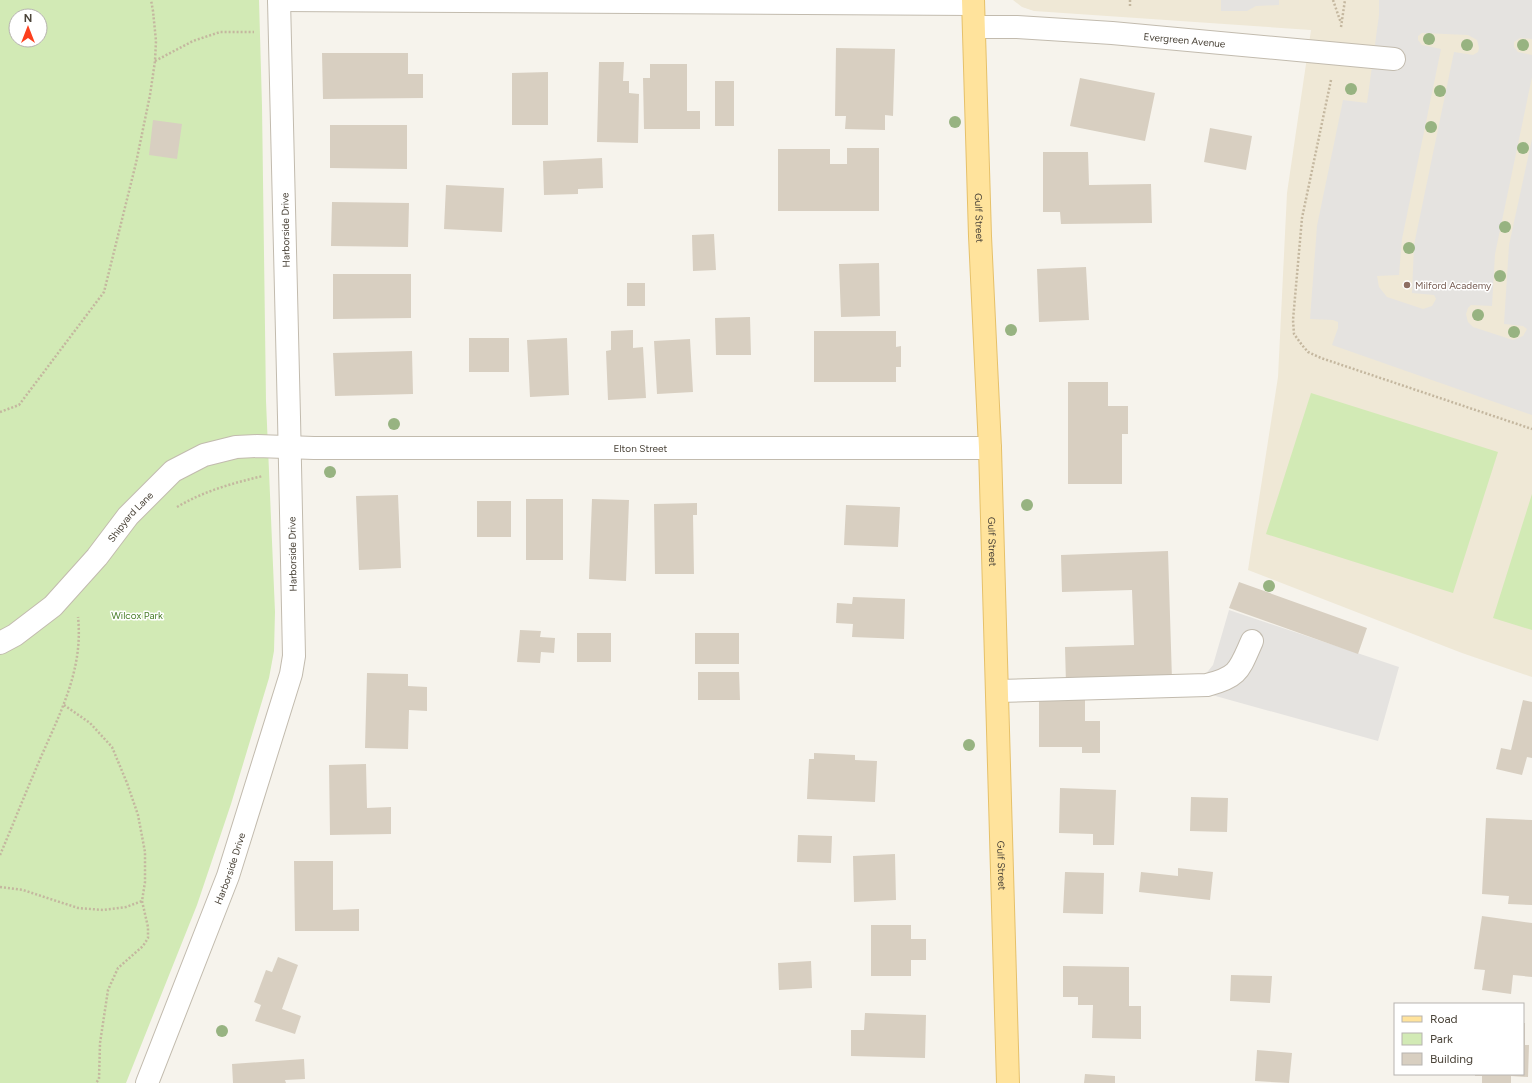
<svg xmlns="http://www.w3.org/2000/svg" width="1532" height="1083" font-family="Figtree,sans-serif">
  <rect width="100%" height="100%" fill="#f6f3ec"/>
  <path fill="#efe8d6" d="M1013 0H1532V677L1462 653 1248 570 1278 377 1287 193 1311 30 1034 11 1022 7Z"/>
  <path fill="#d2eab5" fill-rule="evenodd" d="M0 0H259L262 106 266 401 275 612 274 651 269 678 231 804 197 905 126 1083H0ZM16 16H40V40H16Z
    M1311 393 1498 452 1453 593 1266 534Z
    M1532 494V630L1493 618Z"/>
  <path fill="#e5e3e0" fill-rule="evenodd" d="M1221 0H1279V5L1256 6 1247 11H1221Z
    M1379 0H1532V39L1520 38 1514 42V47L1518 52 1532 55V77L1495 254 1492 306 1471 305 1468 308 1466 314 1468 322 1473 327 1513 340 1523 336 1527 329 1523 326 1504 324 1509 245 1532 139V415L1332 345 1338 328V322L1333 320 1310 319 1317 226 1343 100 1367 103 1379 15ZM1422 33 1468 35 1477 40 1479 48 1478 52 1473 55 1454 52 1414 245 1412 293 1434 295 1436 299 1432 306 1423 309 1387 297 1379 287 1377 276 1399 275 1402 239 1441 49 1422 45 1418 40V36Z
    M1229 610 1399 667 1378 741 1212 695 1205 675 1213 665Z"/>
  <path fill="#d8cfc1" d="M836 48 895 49 893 116 885 115V130L845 129 846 116H835Z
    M322 53H408V74H423V98L323 99Z
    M599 62H624L623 81H629V93L639 94 638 143 597 142Z
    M650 64H687V111H700V129H644L643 78H650Z
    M548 72V125H512V73Z
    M1080 78 1155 93 1145 141 1070 126Z
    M715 81H734V126H715Z
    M153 120 182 124 177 159 149 155Z
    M330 125H407V169L330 168Z
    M1210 128 1252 136 1246 170 1204 162Z
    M847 148H879V211H778V149H830V164H847Z
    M1043 152H1088L1089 185 1151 184 1152 223 1061 224 1060 212H1043Z
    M602 158 603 188 578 189V194L544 195 543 161Z
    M446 185 504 188 502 232 444 229Z
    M332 202 409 203 408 247 331 246Z
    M714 234 716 270 693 271 692 235Z
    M879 263 880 316 841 317 839 264Z
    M1086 267 1089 320 1039 322 1037 269Z
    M333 274H411V318L333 319Z
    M627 283H645V306H627Z
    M750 317 751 355H716L715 318Z
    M633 330V348L643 347 646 398 608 400 606 351 611 350V331Z
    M814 331H896V347L901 346V367H896V382H814Z
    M469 338H509V372H469Z
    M567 338 569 395 530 397 527 340Z
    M690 339 693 392 657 394 654 341Z
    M412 351 413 394 335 396 333 353Z
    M1068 382H1108V406H1128V434H1122V484H1068Z
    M398 495 401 568 359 570 356 496Z
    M526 499H563V560H526Z
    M592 499 629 500 626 581 589 579Z
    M477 501H511V537H477Z
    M697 503V515H693L694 574H655L654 504Z
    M846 505 900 507 898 547 844 545Z
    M1168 551 1172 680 1066 684 1065 647 1134 645 1132 590 1062 592 1061 555Z
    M1239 582 1367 628 1358 654 1229 608Z
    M853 597 905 599 904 639 852 637 853 624 836 623 837 603 852 604Z
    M520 630 541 631 540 637 555 638 554 653 541 652 540 663 517 662Z
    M577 633H611V662H577Z
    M695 633H739V664H695Z
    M698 672H739L740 700H698Z
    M367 673 408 674V686L427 687V711L409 710 408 749 365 748Z
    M1039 699H1085V721H1100V753H1082V747H1039Z
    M1523 700 1532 702V758L1527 757 1522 775 1496 769 1501 748 1511 750Z
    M814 753 855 755V760L877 761 875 802 807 799 809 759H814Z
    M366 764 367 808 391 807V834L330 835 329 765Z
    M1060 788 1116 790 1114 845H1093V834L1059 833Z
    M1191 797 1228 798 1227 832 1190 831Z
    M1486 818 1532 820V905L1508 904 1509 896 1482 894Z
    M798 835 832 836 831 863 797 862Z
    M895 854 896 900 854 902 853 856Z
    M294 861H333V910L359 909V931H295Z
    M1178 868 1213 872 1210 900 1139 892 1141 872 1178 876Z
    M1065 872 1104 873 1103 914 1063 913Z
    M1482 916 1532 923V977L1513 975 1511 994 1482 990 1485 970 1474 969Z
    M871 925H911V939H926V960H911V976H871Z
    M278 957 298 965 282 1009 301 1016 295 1034 255 1021 261 1005 254 1002 266 970 272 972Z
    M811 961 812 988 779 990 778 963Z
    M1063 966 1129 967V1006H1141V1039L1092 1038 1093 1005H1078V997H1063Z
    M1231 975 1272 976 1270 1003 1230 1001Z
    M865 1013 926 1015 925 1058 851 1056V1030H864Z
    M1523 1023H1525V1045H1529L1528 1077 1511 1076V1083H1482V1076H1475V1074H1523Z
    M1257 1050 1292 1053 1289 1083 1255 1081Z
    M304 1059 305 1079 285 1080 286 1083H233L232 1064Z
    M1085 1074 1115 1076V1083H1084Z"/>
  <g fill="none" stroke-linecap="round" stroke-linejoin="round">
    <g stroke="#c2bbae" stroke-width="24">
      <g id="minor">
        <path d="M279 0 973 4"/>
        <path id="s1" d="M974 27H1017L1112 33 1394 59"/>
        <path id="s2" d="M0 643 15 635 53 606 97 557 128 516 173 471 204 455 236 447 257 446 314 448H990"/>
        <path d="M997 691 1207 685C1239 677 1239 670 1252 641"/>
        <path id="s3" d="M147 1083 228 876 291 674 294 656 289 417 279 0"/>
      </g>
    </g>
    <g stroke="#e6c16a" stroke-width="24">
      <g id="major">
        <path id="s4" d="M973 0 980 236 990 448 1008 1083"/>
      </g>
    </g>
    <path stroke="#c4b79f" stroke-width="2.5" stroke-dasharray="2 2" stroke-linecap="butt" d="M1130 0V8
      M1333 0 1341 23
      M1341 27 1345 0
      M155 61 193 41 220 32H254
      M1331 80 1302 218 1293 320 1294 334 1302 345 1308 352 1321 358 1532 429
      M0 412 19 405 104 292 136 163 150 95 155 61 156 41 153 11 151 0
      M177 507C204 491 233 483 263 476
      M64 705 90 723 112 747 127 783 138 815 145 852V882L142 901 148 927V938L143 946 118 968 108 990 100 1043 99 1079 96 1083
      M0 855C12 827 23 799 35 771 56 720 84 674 78 617
      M0 887 23 890 78 908 103 910 126 907 142 901"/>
    <use href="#minor" stroke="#fff" stroke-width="22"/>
    <use href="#major" stroke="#ffe39c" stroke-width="22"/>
  </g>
  <g fill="#97b381">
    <circle cx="1429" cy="39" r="6"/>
    <circle cx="1467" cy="45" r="6"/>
    <circle cx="1523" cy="45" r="6"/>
    <circle cx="1351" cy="89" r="6"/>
    <circle cx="1440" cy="91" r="6"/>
    <circle cx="955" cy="122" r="6"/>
    <circle cx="1431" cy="127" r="6"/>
    <circle cx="1523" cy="148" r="6"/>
    <circle cx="1505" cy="227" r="6"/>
    <circle cx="1409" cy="248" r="6"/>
    <circle cx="1500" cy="276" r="6"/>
    <circle cx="1478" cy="315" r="6"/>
    <circle cx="1011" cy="330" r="6"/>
    <circle cx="1514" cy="332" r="6"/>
    <circle cx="394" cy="424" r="6"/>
    <circle cx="330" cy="472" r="6"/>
    <circle cx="1027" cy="505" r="6"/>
    <circle cx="1269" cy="586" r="6"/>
    <circle cx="969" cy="745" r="6"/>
    <circle cx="222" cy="1031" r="6"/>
  </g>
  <circle fill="#8d6e63" stroke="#fff" stroke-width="1.5" cx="1407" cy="285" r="4"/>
  <g text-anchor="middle" stroke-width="3" stroke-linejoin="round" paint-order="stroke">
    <g font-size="10" fill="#4b4439" stroke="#fff">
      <text dy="4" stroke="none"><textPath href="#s1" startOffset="211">Evergreen Avenue</textPath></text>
      <text dy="4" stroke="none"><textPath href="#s4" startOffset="218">Gulf Street</textPath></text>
      <text transform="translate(285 230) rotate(-91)" y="4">Harborside Drive</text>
      <text dy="4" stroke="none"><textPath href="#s2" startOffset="718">Elton Street</textPath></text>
      <text dy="4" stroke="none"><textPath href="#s2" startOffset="183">Shipyard Lane</textPath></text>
      <text dy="4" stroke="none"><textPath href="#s4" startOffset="542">Gulf Street</textPath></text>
      <text transform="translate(292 554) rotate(-91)" y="4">Harborside Drive</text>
      <text dy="4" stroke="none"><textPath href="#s4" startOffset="866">Gulf Street</textPath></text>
      <text dy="4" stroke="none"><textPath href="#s3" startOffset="230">Harborside Drive</textPath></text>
    </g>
    <g font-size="10" fill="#785e54" stroke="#fff" text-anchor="start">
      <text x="1415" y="289">Milford Academy</text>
    </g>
    <g font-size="10" fill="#4a7f2a" stroke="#fff">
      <text x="137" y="619">Wilcox Park</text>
    </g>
  </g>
  <rect x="1394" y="1003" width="130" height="72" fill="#ffffff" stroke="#b7b4b0"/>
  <rect x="1402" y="1016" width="20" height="6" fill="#ffe39c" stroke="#b7b4b0"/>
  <text x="1430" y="1023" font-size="12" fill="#4b4439">Road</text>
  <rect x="1402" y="1033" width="20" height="12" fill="#d2eab5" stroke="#b7b4b0"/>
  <text x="1430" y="1043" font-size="12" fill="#4b4439">Park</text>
  <rect x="1402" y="1053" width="20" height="12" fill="#d8cfc1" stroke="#b7b4b0"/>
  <text x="1430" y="1063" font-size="12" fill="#4b4439">Building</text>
  <g transform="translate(28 28)"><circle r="19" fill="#ffffff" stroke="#b7b4b0"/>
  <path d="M0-3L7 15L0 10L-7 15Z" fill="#fc3f1d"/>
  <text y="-6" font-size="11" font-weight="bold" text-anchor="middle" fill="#4b4439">N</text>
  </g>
</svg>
